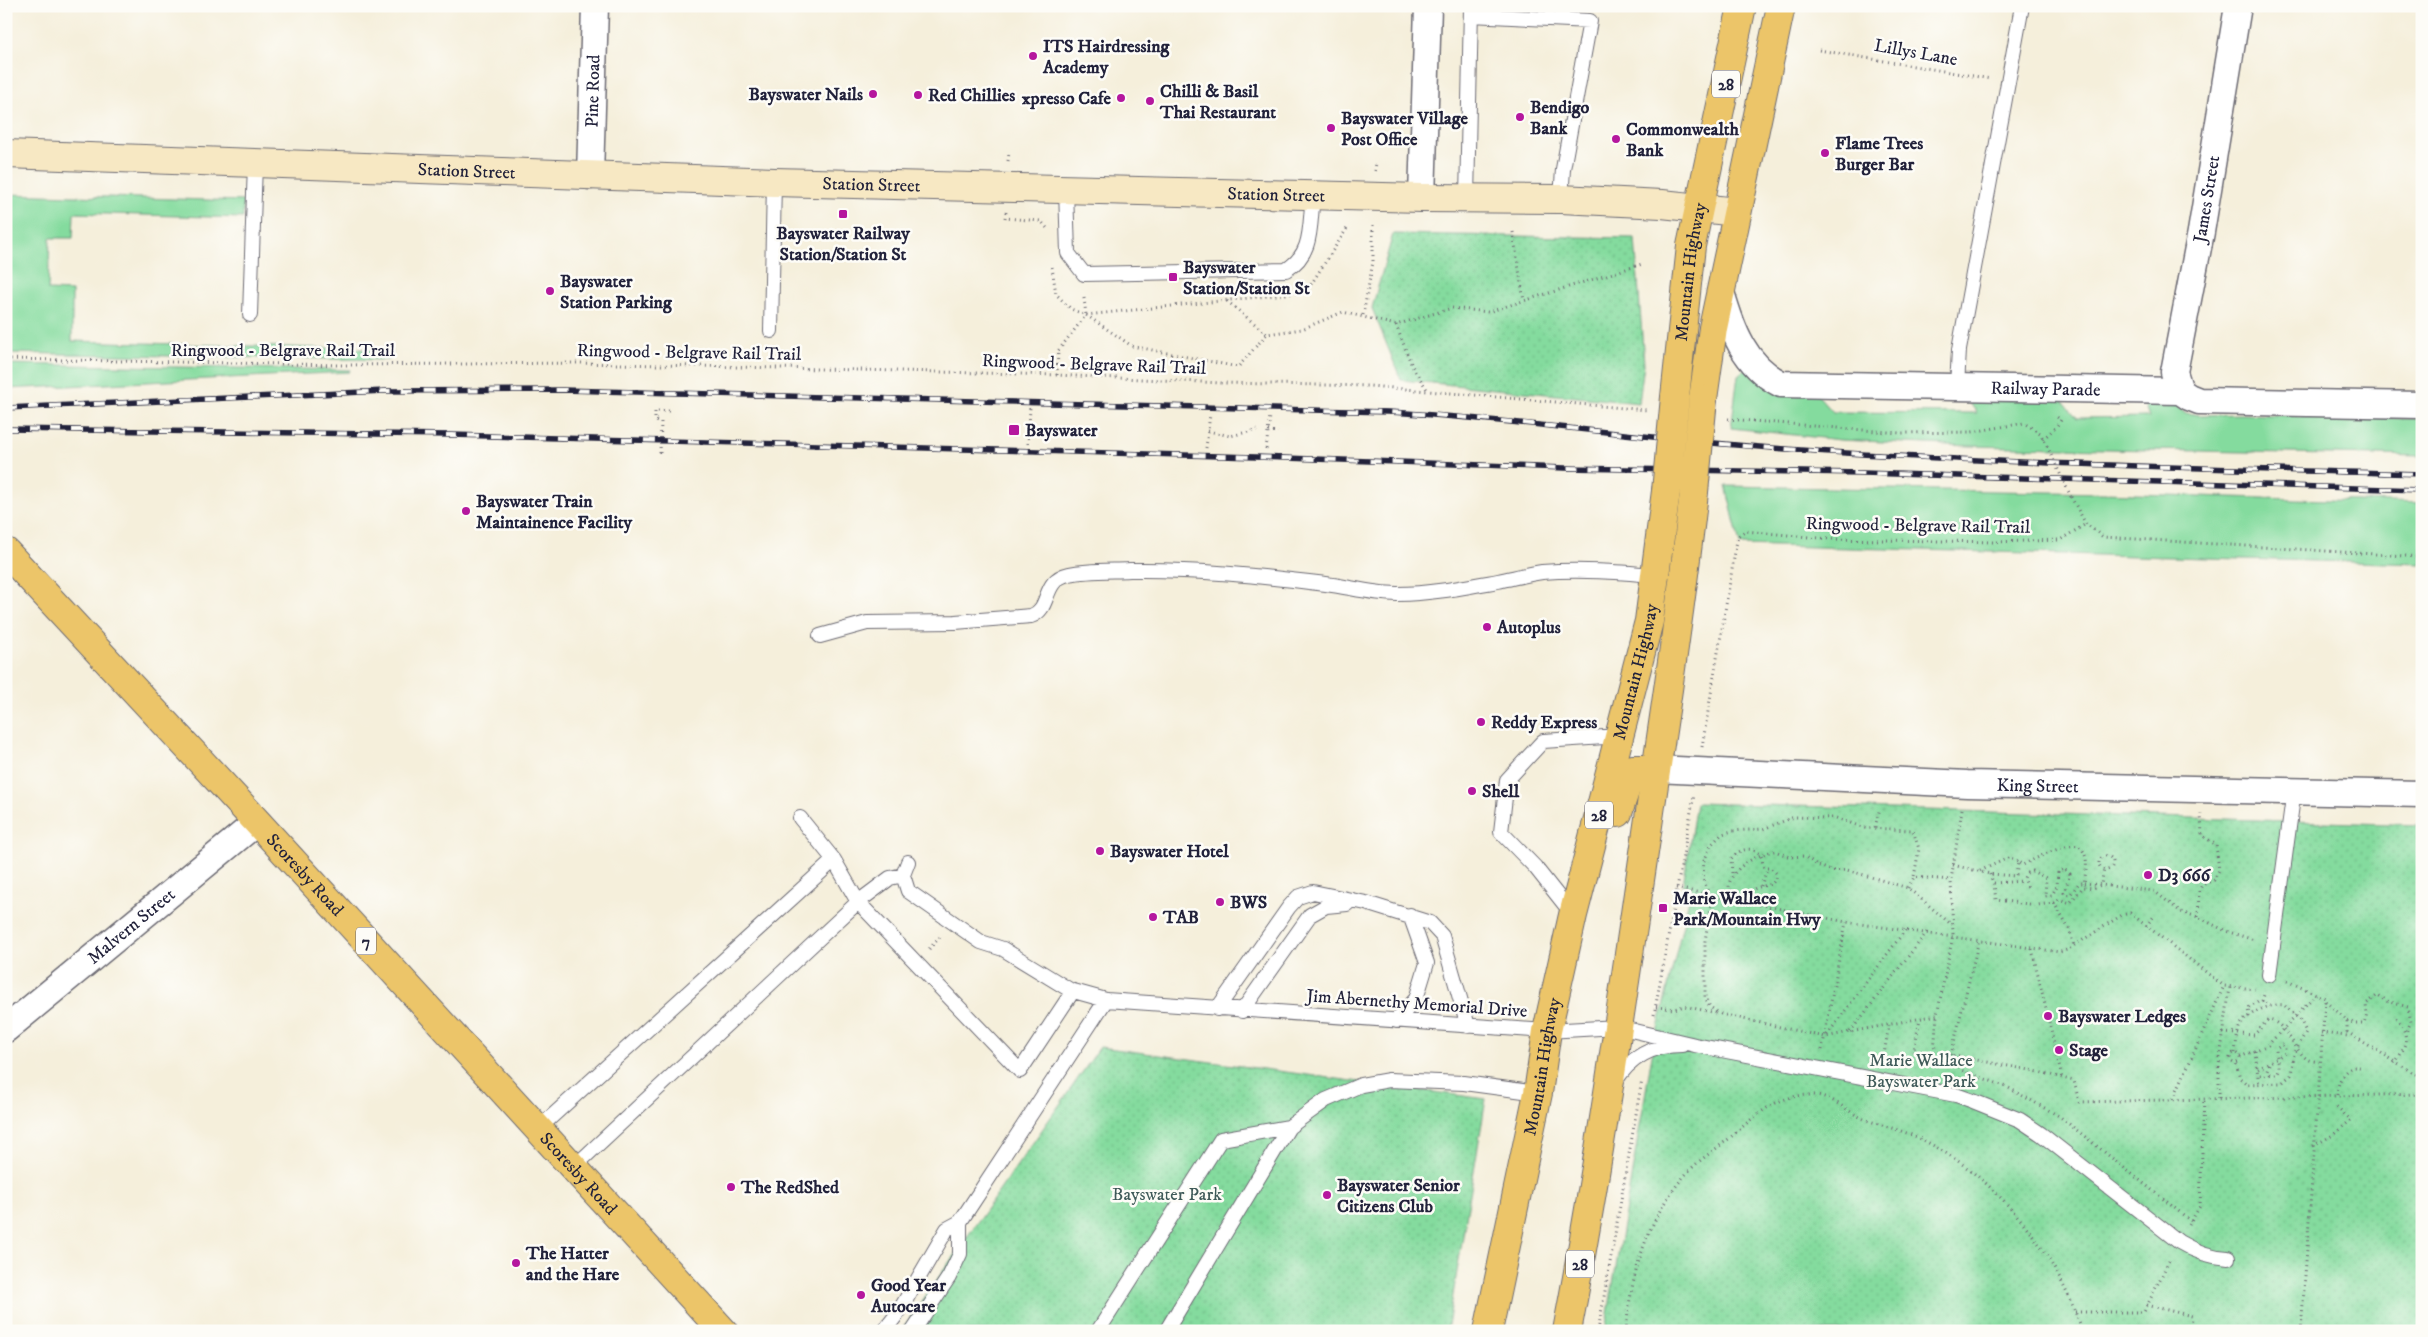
<svg xmlns="http://www.w3.org/2000/svg" width="2428" height="1337" font-family="'IM FELL DW Pica',serif">
  <defs>
    <pattern id="park-dots" width="8" height="8" patternUnits="userSpaceOnUse" patternTransform="scale(1.25)"><rect width="8" height="8" fill="#84db9e"/><path d="M2 2h.1M6 6h.1" fill="none" stroke="#72bc89" stroke-width="1.8" stroke-linecap="round"/></pattern>
  </defs>
  <rect width="100%" height="100%" fill="#fdfcf7"/>
  <filter id="ink" filterUnits="userSpaceOnUse"><feTurbulence type="fractalNoise" baseFrequency=".02" numOctaves="2"/><feDisplacementMap in="SourceGraphic" scale="10" xChannelSelector="R" yChannelSelector="G"/><feConvolveMatrix kernelMatrix="1 2 1 2 8 2 1 2 1" color-interpolation-filters="sRGB"/></filter>
  <filter id="wash" filterUnits="userSpaceOnUse"><feTurbulence type="fractalNoise" baseFrequency=".0096" numOctaves="4" result="noise"/><feDisplacementMap in="SourceGraphic" scale="20" xChannelSelector="R" yChannelSelector="G"/><feGaussianBlur stdDeviation="1.12" result="paint"/><feColorMatrix in="noise" values="0 0 0 0 0 0 0 0 0 0 0 0 0 0 0 0 0 1.4 0 .05"/><feComposite in="paint" operator="in"/></filter>
  <g filter="url(#wash)">
    <rect width="100%" height="100%" fill="#f5efdb"/>
    <path fill="#84db9e" stroke="#537e6c" d="M6 194 243 201V218L74 213 73 238H50L48 290 72 291V341L392 350V356L389 360 6 353Z
      M6 364 350 370 349 372 6 389Z
      M1744 370 1815 392 1833 412 1977 413 1965 396 2061 398 2077 418 2149 417 2144 403 2164 396 2185 413 2201 415 2240 414 2422 419V456L1970 446 1840 440 1731 428 1738 375Z
      M1726 486 2103 493 2422 503V564L1740 545Z"/>
    <path fill="url(#park-dots)" stroke="#537e6c" d="M1393 234 1635 238 1644 364 1639 403 1401 380 1372 308Z
      M1696 803 2422 825V1331H1605L1653 1049 1692 887 1683 885Z
      M1100 1047 1486 1099 1447 1331H901Z"/>
  </g>
  <g filter="url(#ink)">
    <g fill="none" stroke-linecap="round" stroke-linejoin="round">
      <g stroke="#6c6a73" stroke-width="16">
        <path id="lane" d="M1471 15 1590 21 1563 169 1561 199
          M1066 190 1068 253 1084 274 1286 270C1314 253 1309 226 1313 196
          M1467 199 1471 7
          M250 315 255 163
          M771 331 774 182
          M1957 386 1959 350 2022 6
          M820 636 867 623 955 622 1031 616C1052 609 1041 580 1069 574 1089 570 1110 571 1130 570 1196 569 1260 576 1326 584 1349 587 1373 594 1397 594 1430 594 1465 587 1498 581 1513 578 1528 574 1542 572 1580 569 1618 572 1656 575
          M800 818 834 860 858 902 1020 1071 1073 991
          M908 862 903 875 908 891 981 942 1003 949 1070 990 1106 1000 1547 1031 1618 1027 1695 1045 1956 1095 1973 1101 2020 1120 2041 1134 2179 1242C2194 1251 2211 1257 2228 1258
          M1573 915 1535 867 1501 832 1507 780 1543 741 1620 736
          M2269 975 2294 790
          M1217 1009 1289 907 1298 897 1313 892 1366 903 1430 923 1442 936 1468 1026
          M1242 1011 1310 915 1326 906 1347 904
          M1396 1021 1416 999 1427 963 1410 915
          M1615 1082C1630 1057 1652 1045 1682 1045
          M538 1129 834 860
          M574 1167 858 902 890 878 903 875
          M884 1331 898 1313 947 1229 960 1222 1106 1000
          M913 1331 949 1277 960 1254V1222
          M1098 1331 1221 1139 1289 1127
          M1166 1331 1289 1127 1326 1100 1361 1085 1389 1080 1464 1083 1538 1093"/>
      </g>
      <g stroke="#6c6a73" stroke-width="29">
        <g id="street">
          <path id="s1" d="M590 176 595 6"/>
          <path d="M1422 198 1428 6"/>
          <path id="s2" d="M1721 292C1732 330 1744 365 1781 384L2180 391 2189 397 2199 401 2422 405"/>
          <path id="s3" d="M2180 391 2174 372 2201 232 2238 6"/>
          <path id="s4" d="M1656 769 1967 784 2422 794"/>
          <path id="s5" d="M6 1029 257 822"/>
        </g>
      </g>
      <g stroke="#6c6a73" stroke-width="30">
        <g id="secondary">
          <path id="s6" d="M6 154 774 182 1422 198 1561 199 1662 204 1737 212"/>
        </g>
      </g>
      <g stroke="#6c6a73" stroke-width="30">
        <g id="primary">
          <path id="s7" d="M1675 397 1691 246 1742 6"/>
          <path d="M1703 399 1713 328 1781 6"/>
          <path id="s8" d="M6 552 247 811 723 1331"/>
          <path d="M1618 813 1632 769H1656"/>
          <path id="s9" d="M1488 1331 1538 1093 1547 1031 1573 915 1649 621 1666 491"/>
          <path d="M1567 1331C1598 1170 1621 1008 1645 846 1662 728 1681 611 1694 492"/>
        </g>
      </g>
      <path stroke="#6c6a73" stroke-width="3" stroke-dasharray="1 4" stroke-linecap="butt" d="M1819 50 1991 79
        M1008 161 1009 152
        M1375 171 1376 162
        M1006 212 1005 218 1041 221 1047 228
        M1513 232 1524 301
        M1052 267 1056 294 1071 309 1086 315 1132 346 1238 367 1267 334 1302 329 1343 312 1396 325 1452 308 1488 312 1642 264
        M1084 298 1086 315
        M1227 301 1267 334
        M1363 315 1373 262V222
        M1396 325 1412 366 1428 391
        M6 359 342 365 578 363 1057 375 1222 383 1370 386 1647 410
        M1057 375 1058 351 1086 315 1306 292 1348 227
        M1728 419 1900 433 1972 432 2024 423 2040 433 2047 446
        M1208 431 1230 436 1257 430
        M1268 431 1278 432
        M2043 439 2056 427 2061 420 2054 415
        M1028 444 1030 408
        M1206 448 1210 414
        M1266 449 1270 416
        M660 453 661 422 655 421V411H670
        M2071 497 2086 524 2103 537 2422 557
        M1702 747 1736 546 1738 536 1745 531 1830 539 1994 542 2060 540 2086 524
        M1962 809 1951 880 1953 935 1937 1015 1934 1052 2035 1071 2074 1081 2079 1102 2422 1094
        M1875 827 1880 808
        M2099 863a7 7 0 1 1 14 0a7 7 0 1 1-14 0Z
        M1953 865 1990 874 2016 876 2018 862 2023 865C2036 858 2065 843 2079 846 2090 856 2086 869 2084 883H2079L2070 895H2066L2064 893 2070 874 2064 869 2058 871 2057 886 2052 895 2045 896 2046 878 2032 871 2027 873C2022 878 2024 883 2029 888
        M1980 871 2008 858 2018 862
        M1732 873 1731 859C1737 850 1754 844 1761 856 1763 859 1762 864 1764 868H1771L1776 873C1775 889 1765 883 1754 889 1749 892 1746 897 1741 901
        M1990 874 1994 885 1996 900 2037 905 2054 903 2069 929 2074 946
        M1994 883 2024 881
        M2084 883 2154 891 2181 912 2198 917 2226 931 2254 940
        M1761 886 1767 869
        M1676 888 1846 922 2060 952 2067 950 2122 915 2130 913 2224 986 2255 989
        M1908 888 1914 877
        M1709 895 1703 879 1704 861 1711 845 1722 834 1732 831 1763 829 1794 817 1836 818 1865 828 1913 830 1919 849 1914 877 1951 880
        M1712 896 1705 941V997L1710 1007 1721 1014 1825 1037 1937 1015
        M1736 900 1729 887C1729 869 1759 853 1775 851L1790 857 1804 856 1817 865 1832 871 1847 870 1908 888 1952 925
        M2054 903 2059 899 2070 903 2083 887 2094 888 2101 885 2104 869
        M2198 917 2199 891 2202 885 2214 880 2219 870 2216 845 2202 835 2201 814
        M2146 926 2155 915
        M929 949 940 937
        M2032 949 2062 1078
        M2287 981 2325 998V1001L2347 1020V1036L2321 1033
        M2262 1001 2265 992
        M1656 1007 1674 1009 1684 1006 1716 1013
        M1654 1015 1694 795
        M2249 1017 2248 1008 2258 1001 2266 1002 2269 1007
        M2347 1020 2355 1024H2364L2367 1015 2366 1004 2378 995 2387 1001 2408 1007 2411 1022 2405 1034
        M1850 1032 1927 932
        M2347 1032 2422 1078
        M2223 1033 2254 1035 2268 1020C2285 1021 2294 1050 2307 1059 2310 1061 2316 1061 2319 1062
        M1827 1035 1906 929
        M1822 1050 1846 922
        M2255 1051 2259 1085
        M2235 1053C2236 1045 2237 1036 2239 1028 2244 1014 2270 1003 2284 1005L2301 1021 2306 1032 2294 1054 2291 1075 2282 1083 2247 1084 2240 1078 2236 1063
        M2230 1058a5 5 0 1 1 10 0a5 5 0 1 1-10 0Z
        M1951 1055 1979 940
        M1961 1057 1959 1063 1961 1070 2007 1087 2059 1116 2191 1221
        M2240 1057 2268 1045 2316 994
        M1883 1060 1889 1025
        M2394 1063C2408 1047 2410 1032 2395 1017
        M1909 1064 1911 1065 1920 1019
        M2269 1064 2267 1070 2271 1074
        M2258 1069 2285 1053V1047L2282 1045 2276 1049C2276 1058 2282 1066 2277 1074L2259 1075
        M2337 1095C2338 1083 2341 1073 2352 1067H2362
        M2219 1098V1065L2230 987
        M2173 1099 2224 986
        M2313 1146 2333 1135 2351 1120 2336 1106
        M2189 1225 2200 1206 2204 1099
        M2147 1305 2192 1316 2191 1331
        M2075 1312H2144L2170 1259
        M1598 1331 1642 1080
        M1626 1331C1631 1273 1648 1215 1688 1172 1701 1158 1717 1149 1732 1136 1756 1115 1777 1094 1813 1095 1832 1095 1847 1112 1864 1119 1883 1126 1902 1130 1921 1139 1996 1176 2056 1251 2082 1331
        M2301 1331 2325 1001"/>
      <use href="#lane" stroke="#fff" stroke-width="14"/>
      <use href="#street" stroke="#fff" stroke-width="26"/>
      <use href="#secondary" stroke="#f7e8c3" stroke-width="28"/>
      <use href="#primary" stroke="#ecc569" stroke-width="28"/>
      <g stroke="#22223b" stroke-width="5.5">
        <path id="rail" d="M6 408 385 391 563 390 1388 412C1517 419 1644 439 1772 448 1988 464 2205 468 2422 474
          M6 429 451 435 1256 457 1565 468 1863 473 2422 490"/>
      </g>
      <use href="#rail" stroke="#fdfcf7" stroke-width="4" stroke-dasharray="11" stroke-linecap="butt"/>
      <g stroke="#6c6a73" stroke-width="30" stroke-linecap="butt">
        <path id="primary-bridge" d="M1666 491 1675 397
          M1694 492 1703 399"/>
      </g>
      <path stroke="#6c6a73" stroke-width="3" stroke-dasharray="1 4" stroke-linecap="butt" d="M2047 446 2071 497"/>
      <use href="#primary-bridge" stroke="#ecc569" stroke-width="28"/>
    </g>
  </g>
  <g fill="#b5179e" stroke="#fdfcf7" stroke-width="2">
    <circle cx="1033" cy="56" r="5"/>
    <circle cx="873" cy="94" r="5"/>
    <circle cx="918" cy="95" r="5"/>
    <circle cx="1121" cy="98" r="5"/>
    <circle cx="1150" cy="101" r="5"/>
    <circle cx="1520" cy="117" r="5"/>
    <circle cx="1331" cy="128" r="5"/>
    <circle cx="1616" cy="139" r="5"/>
    <circle cx="1825" cy="153" r="5"/>
    <rect x="838" y="209" width="10" height="10" rx="2.5"/>
    <rect x="1168" y="272" width="10" height="10" rx="2.5"/>
    <circle cx="550" cy="291" r="5"/>
    <rect x="1008" y="424" width="12" height="12" rx="2.5"/>
    <circle cx="466" cy="511" r="5"/>
    <circle cx="1487" cy="627" r="5"/>
    <circle cx="1481" cy="722" r="5"/>
    <circle cx="1472" cy="791" r="5"/>
    <circle cx="1100" cy="851" r="5"/>
    <circle cx="2148" cy="875" r="5"/>
    <circle cx="1220" cy="902" r="5"/>
    <rect x="1658" y="903" width="10" height="10" rx="2.5"/>
    <circle cx="1153" cy="917" r="5"/>
    <circle cx="2048" cy="1016" r="5"/>
    <circle cx="2059" cy="1050" r="5"/>
    <circle cx="731" cy="1187" r="5"/>
    <circle cx="1327" cy="1195" r="5"/>
    <circle cx="516" cy="1263" r="5"/>
    <circle cx="861" cy="1295" r="5"/>
  </g>
  <g text-anchor="middle" stroke-width="5" stroke-linejoin="round" paint-order="stroke">
    <g fill="#fdfcf7" stroke="#646373" stroke-width="1">
      <rect x="1712" y="70.5" width="28" height="27" rx="4"/>
      <rect x="1585" y="801.5" width="28" height="27" rx="4"/>
      <rect x="356" y="927.5" width="20" height="27" rx="4"/>
      <rect x="1566" y="1250.5" width="28" height="27" rx="4"/>
    </g>
    <g font-size="16" font-weight="bold" fill="#22223b">
      <text x="1726" y="90">28</text>
      <text x="1599" y="821">28</text>
      <text x="366" y="947">7</text>
      <text x="1580" y="1270">28</text>
    </g>
    <g font-size="18" font-weight="bold" fill="#22223b" stroke="#fdfcf7" text-anchor="start">
      <text x="1043" y="52">ITS Hairdressing<tspan x="1043" dy="21">Academy</tspan></text>
      <text x="1160" y="97">Chilli &amp; Basil<tspan x="1160" dy="21">Thai Restaurant</tspan></text>
      <text x="863" y="100" text-anchor="end">Bayswater Nails</text>
      <text x="928" y="101">Red Chillies</text>
      <text x="1111" y="104" text-anchor="end">xpresso Cafe</text>
      <text x="1530" y="113">Bendigo<tspan x="1530" dy="21">Bank</tspan></text>
      <text x="1341" y="124">Bayswater Village<tspan x="1341" dy="21">Post Office</tspan></text>
      <text x="1626" y="135">Commonwealth<tspan x="1626" dy="21">Bank</tspan></text>
      <text x="1835" y="149">Flame Trees<tspan x="1835" dy="21">Burger Bar</tspan></text>
      <text x="843" y="239" text-anchor="middle">Bayswater Railway<tspan x="843" dy="21">Station/Station St</tspan></text>
      <text x="1183" y="273">Bayswater<tspan x="1183" dy="21">Station/Station St</tspan></text>
      <text x="560" y="287">Bayswater<tspan x="560" dy="21">Station Parking</tspan></text>
      <text x="1025" y="436">Bayswater</text>
      <text x="476" y="507">Bayswater Train<tspan x="476" dy="21">Maintainence Facility</tspan></text>
      <text x="1497" y="633">Autoplus</text>
      <text x="1491" y="728">Reddy Express</text>
      <text x="1482" y="797">Shell</text>
      <text x="1110" y="857">Bayswater Hotel</text>
      <text x="2158" y="881">D3 666</text>
      <text x="1673" y="904">Marie Wallace<tspan x="1673" dy="21">Park/Mountain Hwy</tspan></text>
      <text x="1230" y="908">BWS</text>
      <text x="1163" y="923">TAB</text>
      <text x="2058" y="1022">Bayswater Ledges</text>
      <text x="2069" y="1056">Stage</text>
      <text x="1337" y="1191">Bayswater Senior<tspan x="1337" dy="21">Citizens Club</tspan></text>
      <text x="741" y="1193">The RedShed</text>
      <text x="526" y="1259">The Hatter<tspan x="526" dy="21">and the Hare</tspan></text>
      <text x="871" y="1291">Good Year<tspan x="871" dy="21">Autocare</tspan></text>
    </g>
    <g font-size="18" fill="#22223b" stroke="#fdfcf7">
      <text transform="translate(1916 52) rotate(10)" y="6">Lillys Lane</text>
      <text dy="6" stroke="none"><textPath href="#s1" startOffset="85">Pine Road</textPath></text>
      <text dy="6" stroke="none"><textPath href="#s6" startOffset="461">Station Street</textPath></text>
      <text dy="6" stroke="none"><textPath href="#s6" startOffset="866">Station Street</textPath></text>
      <text dy="6" stroke="none"><textPath href="#s6" startOffset="1271">Station Street</textPath></text>
      <text dy="6" stroke="none"><textPath href="#s3" startOffset="196">James Street</textPath></text>
      <text dy="6" stroke="none"><textPath href="#s7" startOffset="126">Mountain Highway</textPath></text>
      <text x="283" y="356">Ringwood - Belgrave Rail Trail</text>
      <text transform="translate(689 352) rotate(1)" y="6">Ringwood - Belgrave Rail Trail</text>
      <text transform="translate(1094 364) rotate(2)" y="6">Ringwood - Belgrave Rail Trail</text>
      <text dy="6" stroke="none"><textPath href="#s2" startOffset="378">Railway Parade</textPath></text>
      <text transform="translate(1918 525) rotate(1)" y="6">Ringwood - Belgrave Rail Trail</text>
      <text dy="6" stroke="none"><textPath href="#s9" startOffset="676">Mountain Highway</textPath></text>
      <text dy="6" stroke="none"><textPath href="#s4" startOffset="382">King Street</textPath></text>
      <text dy="6" stroke="none"><textPath href="#s8" startOffset="440">Scoresby Road</textPath></text>
      <text dy="6" stroke="none"><textPath href="#s5" startOffset="162">Malvern Street</textPath></text>
      <text transform="translate(1417 1003) rotate(4)" y="6">Jim Abernethy Memorial Drive</text>
      <text dy="6" stroke="none"><textPath href="#s9" startOffset="270">Mountain Highway</textPath></text>
      <text dy="6" stroke="none"><textPath href="#s8" startOffset="845">Scoresby Road</textPath></text>
    </g>
    <g font-size="18" fill="#3f5a59" stroke="#fdfcf7">
      <text x="1921" y="1066">Marie Wallace<tspan x="1921" dy="21">Bayswater Park</tspan></text>
      <text x="1167" y="1200">Bayswater Park</text>
    </g>
  </g>
  <rect width="2428" height="1337" fill="none" stroke="#fdfcf7" stroke-width="25"/>
</svg>
